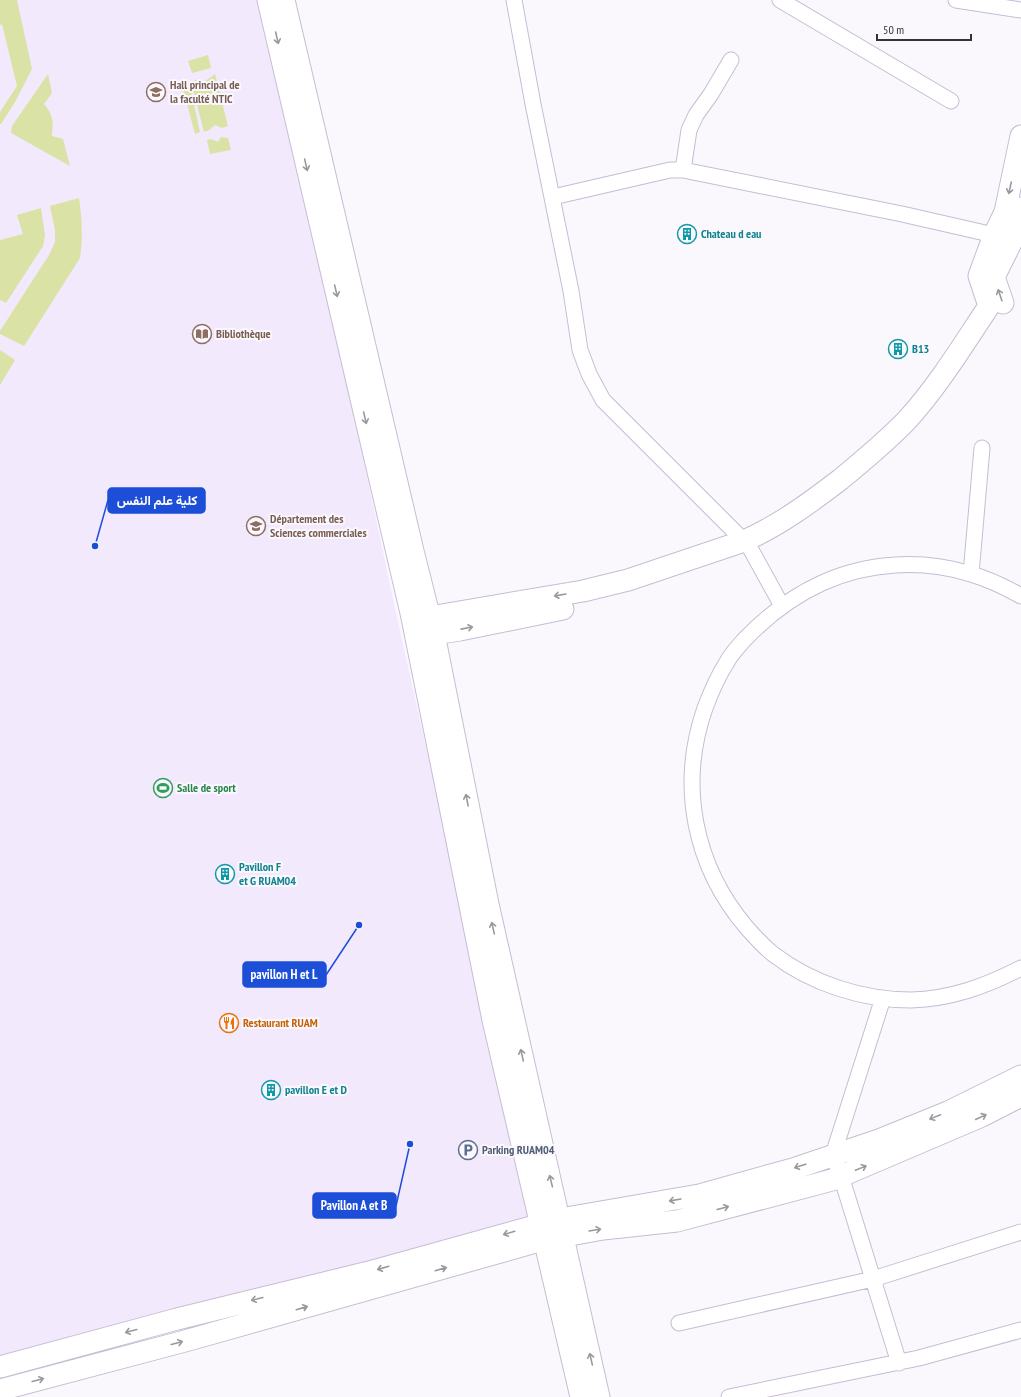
<svg xmlns="http://www.w3.org/2000/svg" width="1021" height="1397" font-family="'PT Sans Narrow',Vazirmatn,sans-serif">
  <rect width="100%" height="100%" fill="#fbf8fd"/>
  <path fill="#f2e9fc" d="M0 0H266L396 613 531 1217 0 1375Z"/>
  <path fill="#dae2a6" d="M0 0H17L32 69 15 102 1 124H0V112L17 86 2 24 0 25Z
    M208 55 211 68 192 73 188 61Z
    M48 74 52 93 44 104C54 116 53 121 52 136L63 139 70 166 11 133 12 126Z
    M215 74 228 126 222 128 215 125 209 130 204 132 191 82 196 80 203 83Z
    M189 82 200 132 195 134 182 85Z
    M221 137 228 138 231 150 210 154 207 140 211 139 218 142Z
    M79 198C82 218 83 239 80 258L24 346 0 334V331L49 255 55 242V230L50 206Z
    M41 208 45 235 43 246 6 303 0 300V240L23 234 17 215Z
    M0 350 15 360 0 385Z"/>
  <g fill="none" stroke-linecap="round" stroke-linejoin="round">
    <g stroke="#c7bcd3" stroke-width="17">
      <path id="street" d="M514 0 533 104 571 291 580 350 589 374 603 400 744 541 750 548 782 606
        M780 0 951 101
        M956 0 1021 10
        M683 170 689 130 696 115 711 94 731 60
        M553 197 670 170H683L902 214 994 235
        M971 574 982 448
        M1021 596C1005 587 988 579 971 574 922 559 868 562 822 583 791 597 767 616 744 640 738 647 731 654 727 662 718 676 711 692 705 708 678 785 694 866 747 928 755 937 764 947 773 954 812 984 863 1000 911 1000 951 999 986 986 1021 968
        M883 998 833 1155 841 1176 899 1363
        M679 1323 873 1279 1021 1232
        M729 1397 919 1358 1021 1330"/>
    </g>
    <g stroke="#c7bcd3" stroke-width="23">
      <path id="secondary" d="M268 0 411 613 493 1020 581 1397
        M284 0 413 551 434 634 488 904 599 1397
        M1003 303 994 277 1012 241 1021 208
        M419 626 430 617 583 591 628 580 744 541C780 525 811 502 841 479 864 460 887 441 907 420 938 386 963 345 989 306L979 276 994 235 1005 212 1021 136
        M421 631 434 634 460 630 563 609
        M0 1367 177 1319 369 1272 560 1219 699 1195 796 1168 879 1140 948 1112 1021 1076
        M0 1390 185 1341 543 1240 603 1229 677 1221 832 1180 982 1116 1021 1096"/>
    </g>
    <use href="#street" stroke="#fff" stroke-width="15"/>
    <use href="#secondary" stroke="#fff" stroke-width="21"/>
  </g>
  <defs><path id="oneway-shaft" d="M-6 0H5M1.5-3L5.5 0L1.5 3" fill="none" stroke-width="1.6" stroke-linecap="round" stroke-linejoin="round"/></defs>
  <g stroke="#9a989d">
    <use href="#oneway-shaft" transform="translate(277 38) rotate(77)"/>
    <use href="#oneway-shaft" transform="translate(306 165) rotate(77)"/>
    <use href="#oneway-shaft" transform="translate(1010 188) rotate(102)"/>
    <use href="#oneway-shaft" transform="translate(336 291) rotate(77)"/>
    <use href="#oneway-shaft" transform="translate(1000 295) rotate(-109)"/>
    <use href="#oneway-shaft" transform="translate(365 418) rotate(77)"/>
    <use href="#oneway-shaft" transform="translate(560 595) rotate(170)"/>
    <use href="#oneway-shaft" transform="translate(467 628) rotate(-11)"/>
    <use href="#oneway-shaft" transform="translate(467 800) rotate(-101)"/>
    <use href="#oneway-shaft" transform="translate(493 928) rotate(-103)"/>
    <use href="#oneway-shaft" transform="translate(522 1055) rotate(-103)"/>
    <use href="#oneway-shaft" transform="translate(935 1117) rotate(158)"/>
    <use href="#oneway-shaft" transform="translate(981 1117) rotate(-25)"/>
    <use href="#oneway-shaft" transform="translate(800 1166) rotate(162)"/>
    <use href="#oneway-shaft" transform="translate(861 1168) rotate(-22)"/>
    <use href="#oneway-shaft" transform="translate(551 1181) rotate(-104)"/>
    <use href="#oneway-shaft" transform="translate(675 1200) rotate(170)"/>
    <use href="#oneway-shaft" transform="translate(723 1208) rotate(-15)"/>
    <use href="#oneway-shaft" transform="translate(595 1230) rotate(-9)"/>
    <use href="#oneway-shaft" transform="translate(509 1233) rotate(164)"/>
    <use href="#oneway-shaft" transform="translate(383 1268) rotate(164)"/>
    <use href="#oneway-shaft" transform="translate(441 1269) rotate(-16)"/>
    <use href="#oneway-shaft" transform="translate(257 1299) rotate(166)"/>
    <use href="#oneway-shaft" transform="translate(302 1308) rotate(-16)"/>
    <use href="#oneway-shaft" transform="translate(131 1331) rotate(165)"/>
    <use href="#oneway-shaft" transform="translate(177 1343) rotate(-15)"/>
    <use href="#oneway-shaft" transform="translate(591 1359) rotate(-103)"/>
    <use href="#oneway-shaft" transform="translate(38 1380) rotate(-15)"/>
  </g>
  <defs>
    <g id="university-ring" transform="scale(1)"><circle r="9.5" fill="#fbf8fd" stroke="#8d6e63" stroke-width="1.5"/><path d="M0-5L7-2L0 1L-7-2ZM-4 1L0 2.5L4 1V4Q0 6-4 4Z" fill="#8d6e63"/></g>
    <g id="building-ring" transform="scale(1)"><circle r="9.5" fill="#fbf8fd" stroke="#0f9aa8" stroke-width="1.5"/><path d="M-4-6H4V6H1V3H-1V6H-4ZM-2.5-4.3h1.7v1.8h-1.7ZM.8-4.3h1.7v1.8H.8ZM-2.5-1h1.7V.8h-1.7ZM.8-1h1.7V.8H.8Z" fill="#0f9aa8"/></g>
    <g id="library-ring" transform="scale(1)"><circle r="9.5" fill="#fbf8fd" stroke="#8d6e63" stroke-width="1.5"/><path d="M-6-4Q-3-5.5-.7-3.5V5Q-3 3-6 4ZM6-4Q3-5.5 .7-3.5V5Q3 3 6 4Z" fill="#8d6e63"/></g>
    <g id="stadium-ring" transform="scale(1)"><circle r="9.5" fill="#fbf8fd" stroke="#2e9e5b" stroke-width="1.5"/><path d="M0-5a6.5 5 0 1 0 0 10a6.5 5 0 1 0 0-10ZM-3.5-1.8h7v3.6h-7Z" fill="#2e9e5b"/></g>
    <g id="restaurant-ring" transform="scale(1)"><circle r="9.5" fill="#fbf8fd" stroke="#e8710a" stroke-width="1.5"/><path d="M-5-6h1v4h1v-4h1v4h1v-4h1v5L-1.5 .5V6h-2V.5L-5-1ZM5-6V6H3V1.5H1.5Q1.5-4 5-6Z" fill="#e8710a"/></g>
    <g id="parking-ring" transform="scale(1)"><circle r="9.5" fill="#fbf8fd" stroke="#5c6f8a" stroke-width="1.5"/><path d="M-3.5-5.5H1a3.5 3.5 0 0 1 0 7H-1V5.5H-3.5ZM-1-3.4V-.6H.8a1.4 1.4 0 0 0 0-2.8Z" fill="#5c6f8a"/></g>
  </defs>
  <g fill-rule="evenodd">
    <use href="#university-ring" x="156" y="92"/>
    <use href="#building-ring" x="687" y="234"/>
    <use href="#library-ring" x="202" y="334"/>
    <use href="#building-ring" x="898" y="349"/>
    <use href="#university-ring" x="256" y="526"/>
    <use href="#stadium-ring" x="163" y="788"/>
    <use href="#building-ring" x="225" y="874"/>
    <use href="#restaurant-ring" x="229" y="1023"/>
    <use href="#building-ring" x="271" y="1090"/>
    <use href="#parking-ring" x="468" y="1150"/>
  </g>
  <g text-anchor="middle" stroke-width="4" stroke-linejoin="round" paint-order="stroke">
    <g font-size="12" font-weight="bold" fill="#785e54" stroke="#fbf8fd" text-anchor="start">
      <text x="170" y="89">Hall principal de<tspan x="170" dy="14">la faculté NTIC</tspan></text>
      <text x="216" y="338">Bibliothèque</text>
      <text x="270" y="523">Département des<tspan x="270" dy="14">Sciences commerciales</tspan></text>
    </g>
    <g font-size="12" font-weight="bold" fill="#0d838f" stroke="#fbf8fd" text-anchor="start">
      <text x="701" y="238">Chateau d eau</text>
      <text x="912" y="353">B13</text>
      <text x="239" y="871">Pavillon F<tspan x="239" dy="14">et G RUAM04</tspan></text>
      <text x="285" y="1094">pavillon E et D</text>
    </g>
    <g font-size="12" font-weight="bold" fill="#27864d" stroke="#fbf8fd" text-anchor="start">
      <text x="177" y="792">Salle de sport</text>
    </g>
    <g font-size="12" font-weight="bold" fill="#c56008" stroke="#fbf8fd" text-anchor="start">
      <text x="243" y="1027">Restaurant RUAM</text>
    </g>
    <g font-size="12" font-weight="bold" fill="#4e5e75" stroke="#fbf8fd" text-anchor="start">
      <text x="482" y="1154">Parking RUAM04</text>
    </g>
  </g>
  <path fill="none" stroke="#1d4ed8" stroke-width="1.5" d="M95 546L108 500M359 925L326 975M410 1144L396 1206"/>
  <g fill="#1d4ed8" stroke="#fbf8fd" stroke-width="1.5">
    <circle cx="95" cy="546" r="4"/>
    <circle cx="359" cy="925" r="4"/>
    <circle cx="410" cy="1144" r="4"/>
  </g>
  <g fill="#1d4ed8" stroke="#1d4ed8" stroke-width="1.5">
    <rect x="108" y="488" width="97" height="25" rx="4"/>
    <rect x="243" y="962" width="83" height="25" rx="4"/>
    <rect x="313" y="1193" width="83" height="25" rx="4"/>
  </g>
  <g font-size="13" text-anchor="middle" font-weight="bold" fill="#fff">
    <text x="157" y="505">كلية علم النفس</text>
    <text x="284" y="979">pavillon H et L</text>
    <text x="354" y="1210">Pavillon A et B</text>
  </g>
  <path d="M877 34v6h94v-6" fill="none" stroke="#36323b" stroke-width="2"/>
  <text x="883" y="34" font-size="12" fill="#36323b" stroke="#fbf8fd" stroke-width="3" paint-order="stroke">50 m</text>
</svg>
